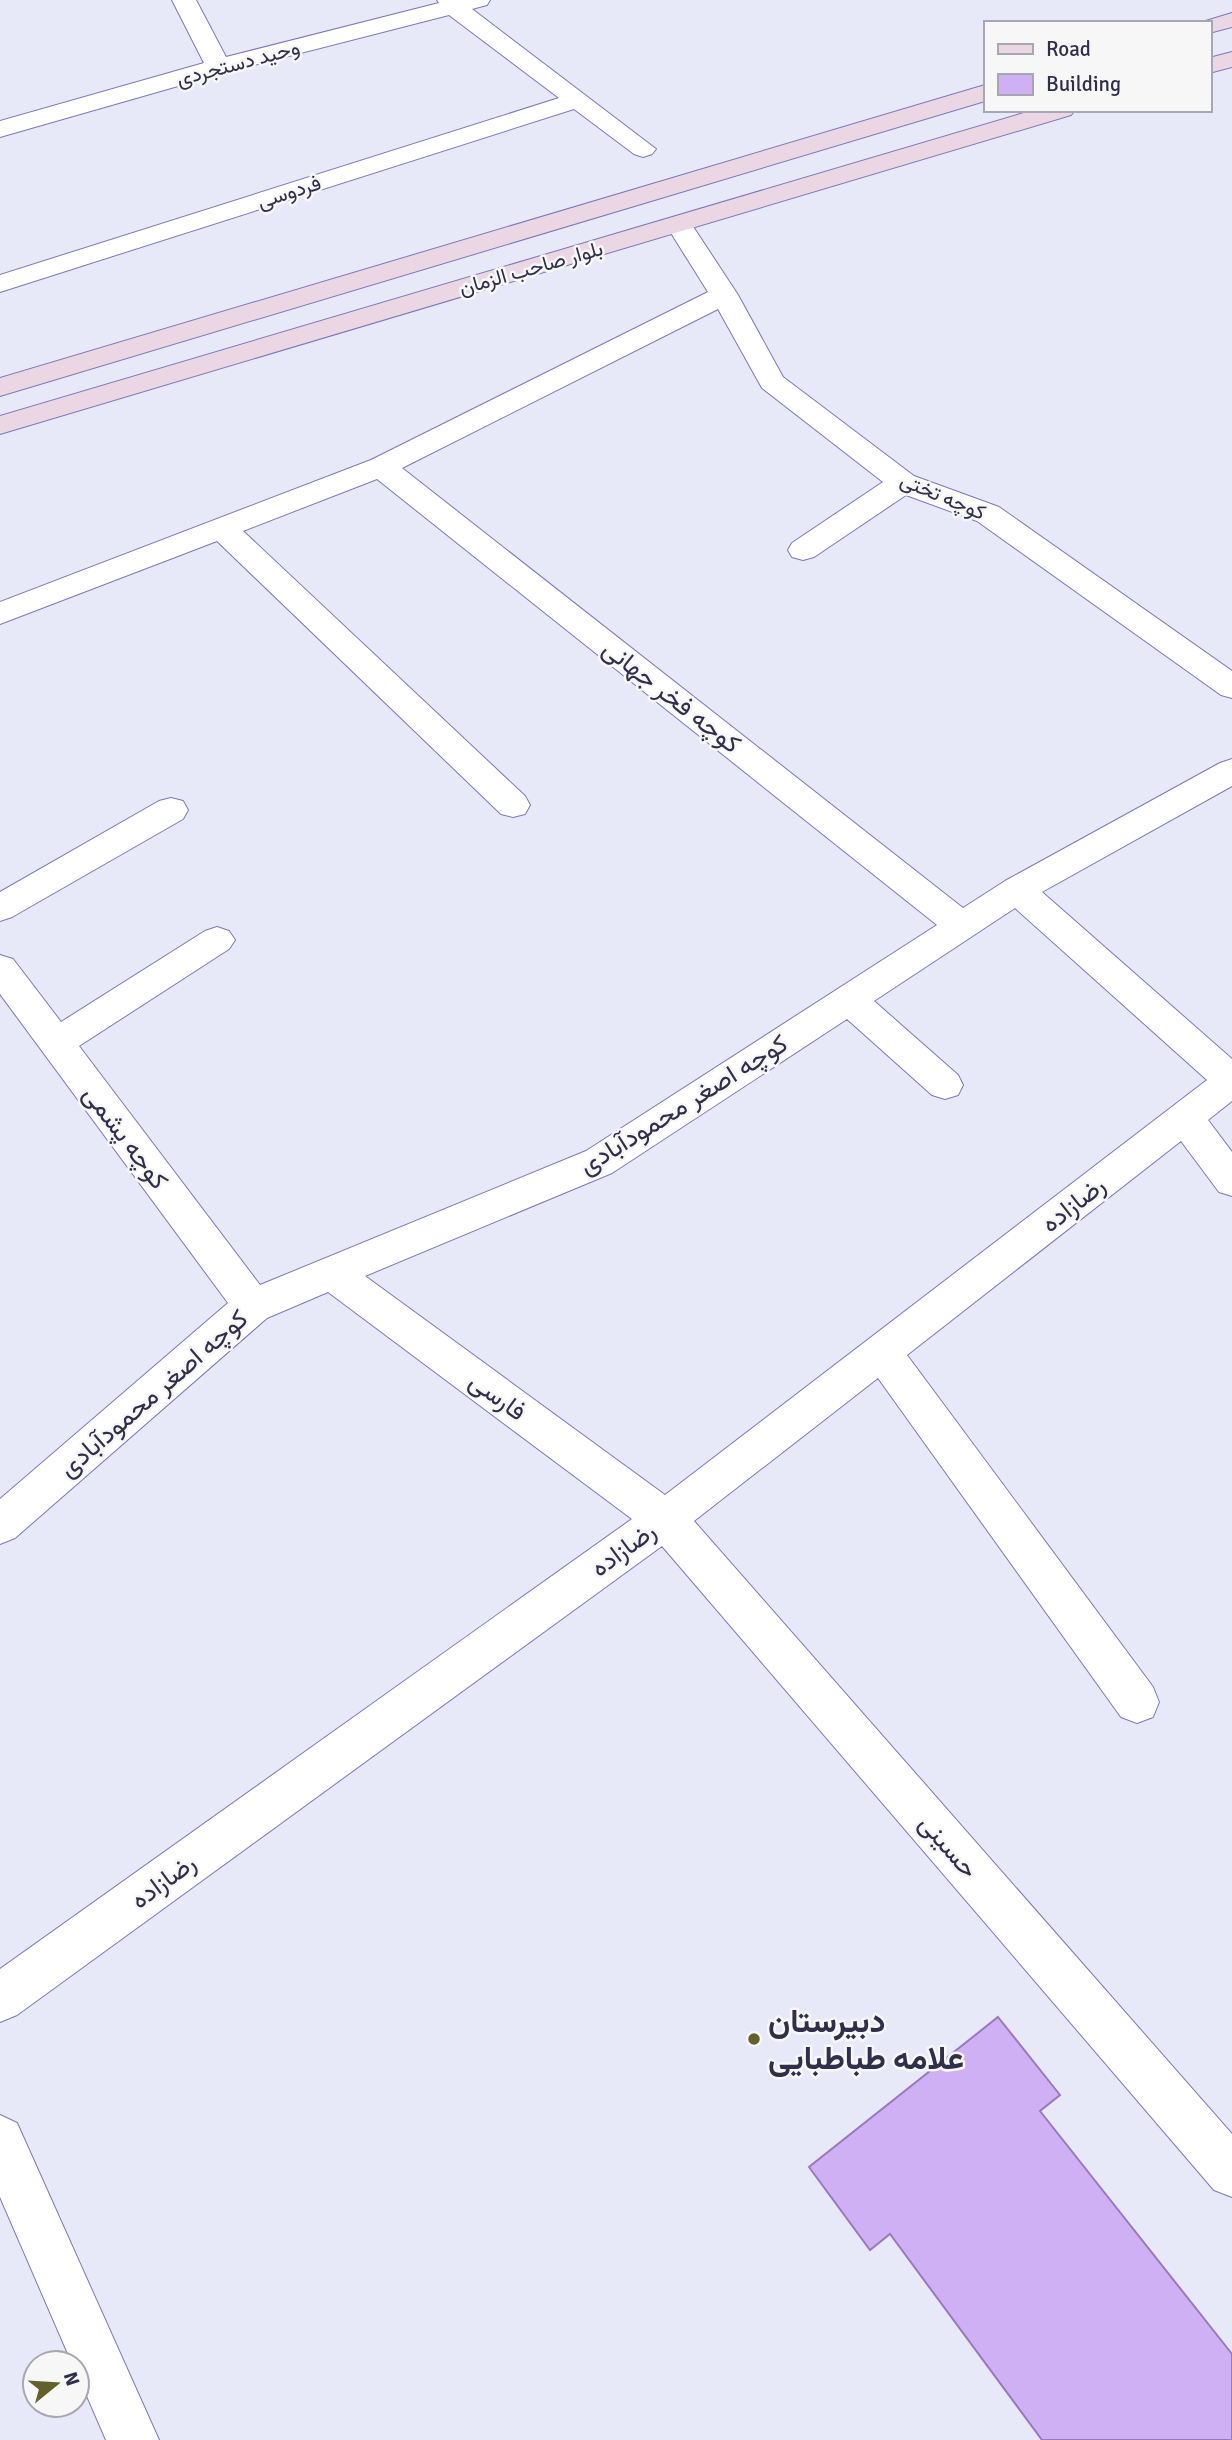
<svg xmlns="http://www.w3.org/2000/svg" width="1232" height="2440" font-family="Signika,Vazirmatn,sans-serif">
  <rect width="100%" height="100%" fill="#e8e9f8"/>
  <path fill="#cfb0f5" stroke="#987abc" stroke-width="2" d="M998 2017 1060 2095 1040 2111 1232 2354V2440H1042L890 2234 870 2250 809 2167Z"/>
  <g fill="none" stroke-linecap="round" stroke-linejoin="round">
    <g stroke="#7b78bc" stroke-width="2">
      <path id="minor" d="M172 0H196L226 57 439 3 437 0H490L487 5 472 9 656 149 652 154 643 157 634 154 574 109 0 292V275L559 98 449 15 227 72 0 137V121L204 63Z
        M679 217 688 219 692 225 738 295 783 377 914 476 999 507 1232 671V698L1221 695 977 521 906 495 814 557 803 560 792 557 788 550 792 543 883 482 762 388 718 309 402 468 963 908 1005 881 1220 763 1232 759V786L1042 892 1232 1059V1101L1208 1120 1232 1152V1196L1219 1192 1181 1141 907 1355 1153 1687 1159 1702 1153 1717 1137 1723 1121 1717 878 1378 694 1521 1232 2134V2197L1214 2190 662 1546 17 2015 0 2022V1969L632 1519 328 1292 267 1318 15 1538 0 1544V1499L228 1303 0 994V955L13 959 61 1022 205 931 217 927 229 931 235 940 229 949 79 1046 260 1285 586 1151 937 925 377 479 243 531 525 796 530 805 525 814 513 817 501 814 217 541 0 624V602L371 460 708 292 666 225 670 219ZM1015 908 1207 1080 665 1495 365 1276 612 1173 847 1019 932 1095 945 1099 958 1095 963 1085 958 1075 874 1001Z
        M171 798 183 801 188 810 183 819 12 917 0 921V892L159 801Z
        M0 2115 17 2123 159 2440H106L77 2373V2363H72L0 2197Z"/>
    </g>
    <g stroke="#7b78bc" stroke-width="2">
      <path id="secondary" d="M1232 13V27L1209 33V23H1199Z
        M1232 52V67L1209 73V58Z
        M985 85V101L0 396V378Z
        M1034 110H1075L1071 115 0 434V416Z"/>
    </g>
    <use href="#minor" fill="#fff" fill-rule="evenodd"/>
    <use href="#secondary" fill="#ebd7e3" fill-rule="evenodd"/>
  </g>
  <circle fill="#64602c" stroke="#f7f7f7" stroke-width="2.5" cx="754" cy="2039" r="7"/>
  <g text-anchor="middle" stroke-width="5" stroke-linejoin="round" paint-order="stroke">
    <g font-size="21" fill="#302f4b" stroke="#f7f7f7">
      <text transform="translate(238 63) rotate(-15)" y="7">وحید دستجردی</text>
      <text transform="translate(289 192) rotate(-18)" y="7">فردوسی</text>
      <text transform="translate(531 268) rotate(-16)" y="7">بلوار صاحب الزمان</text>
      <text transform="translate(943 496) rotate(23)" y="7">کوچه تختی</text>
    </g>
    <g font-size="26" fill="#302f4b" stroke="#f7f7f7">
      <text transform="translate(672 696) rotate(38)" y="9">کوچه فخر جهانی</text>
      <text transform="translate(683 1104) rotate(-32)" y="9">کوچه اصغر محمودآبادی</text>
      <text transform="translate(126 1137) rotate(53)" y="9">کوچه پشمی</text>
      <text transform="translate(1073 1204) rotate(-38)" y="9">رضازاده</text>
      <text transform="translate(153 1393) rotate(-41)" y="9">کوچه اصغر محمودآبادی</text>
      <text transform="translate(498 1396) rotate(36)" y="9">فارسی</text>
      <text transform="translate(623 1549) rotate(-36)" y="9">رضازاده</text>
      <text transform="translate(949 1846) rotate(49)" y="9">حسینی</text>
      <text transform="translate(163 1881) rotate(-36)" y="9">رضازاده</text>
    </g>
    <g font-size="32" font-weight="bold" fill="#302f4b" stroke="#f7f7f7" text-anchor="start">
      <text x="768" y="2032">دبیرستان<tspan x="768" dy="37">علامه طباطبایی</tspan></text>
    </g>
  </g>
  <rect x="984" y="21" width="228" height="91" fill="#f7f7f7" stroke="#a7a7b2" stroke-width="2"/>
  <rect x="998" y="44" width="35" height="10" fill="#ebd7e3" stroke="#a7a7b2" stroke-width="2"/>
  <text x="1046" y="56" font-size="21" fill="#302f4b">Road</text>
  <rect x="998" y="74" width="35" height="21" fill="#cfb0f5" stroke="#a7a7b2" stroke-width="2"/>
  <text x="1046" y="91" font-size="21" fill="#302f4b">Building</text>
  <g transform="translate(56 2384) rotate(72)"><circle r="33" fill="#f7f7f7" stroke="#a7a7b2" stroke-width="2"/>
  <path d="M0-5L12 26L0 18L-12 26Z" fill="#64602c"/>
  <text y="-10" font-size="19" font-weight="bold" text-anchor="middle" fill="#302f4b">N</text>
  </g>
</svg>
